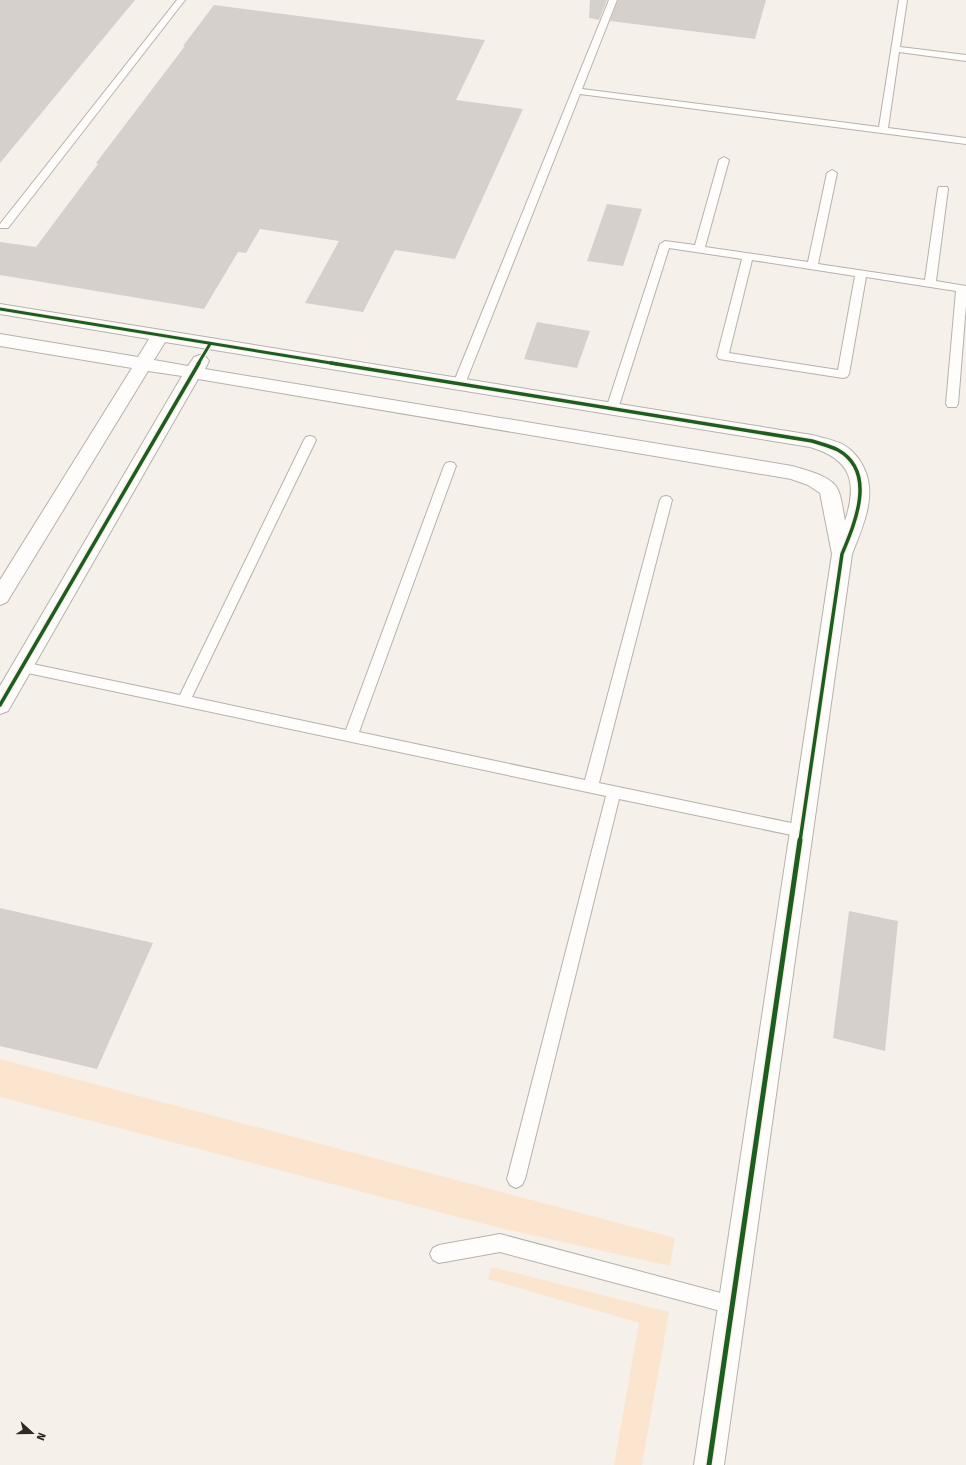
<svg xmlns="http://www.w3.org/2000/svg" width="966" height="1465" font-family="'Fira Sans',sans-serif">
  <rect width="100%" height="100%" fill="#f6f0ea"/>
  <path fill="#fbe5cf" d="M0 1059 675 1238 670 1266 500 1228 0 1097Z
    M492 1267 669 1312 642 1465H614L639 1323 488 1279Z"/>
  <path fill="#d5d0cc" d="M0 0H135L0 163Z
    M590 0H607L599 20 589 18Z
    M618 0H766L755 39 610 21Z
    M214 5 485 40 456 100 523 109 455 259 395 250 363 312 305 303 339 241 260 229 246 253 238 252 204 309 0 275V242L36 247 98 164 96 163 185 46H183Z
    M607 204 642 209 623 266 587 261Z
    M537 322 590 331 577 368 524 359Z
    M0 908 153 943 97 1069 0 1046Z
    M849 911 898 921 885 1051 833 1038Z"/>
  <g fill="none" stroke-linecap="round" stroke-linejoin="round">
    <g stroke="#b6b1ac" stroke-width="2">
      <path id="service" d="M177 0H185L8 228H0V224Z
        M609 0H617L582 89 879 127 899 0H907L900 47 966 55V61L899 52 888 128 966 138V144L580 94 465 384 463 387H455L453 384Z
        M724 157 729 160 705 247 808 262 827 173 832 170 837 173 818 264 925 280 938 189 939 187H947L948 189 936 281 966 286V305L958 404 956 407H948L946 404 956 291 866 277 849 374 847 377 843 378 719 359 717 356 742 259 669 248 618 409 616 412H608L606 409 660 244 665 241 695 245 719 160ZM752 260 855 276 838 370 729 353Z
        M310 436 314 437 316 440 192 697 346 730 444 466 446 463 450 462 454 463 456 466 359 732 585 780 660 500 662 497 666 496 670 497 672 500 599 783 801 825 806 827 808 831 806 835 801 837 619 799 525 1179 522 1185 516 1188 510 1185 507 1179 606 796 23 672 18 671 16 667 18 663 23 662 180 695 304 440 306 437Z
        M500 1234 732 1296 738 1299 741 1305 738 1311 732 1314 500 1252 439 1263 433 1260 430 1254 433 1248 439 1245Z"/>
    </g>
    <g stroke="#b6b1ac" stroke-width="2">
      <path id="tertiary" d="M0 304 812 435C823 438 835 440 844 445 852 450 859 458 863 466 878 494 863 526 852 554L724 1465H694L832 554 820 493 808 485 791 479 198 379 8 711 0 714V686L182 376 148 371 7 602 0 605V580L132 368 0 346V334L138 357 149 339 0 314ZM165 342 810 447C851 459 858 482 845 521 843 511 842 499 838 490 833 476 805 470 792 466L205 369 209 361 206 357 200 355 194 357 188 366 154 360Z"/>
    </g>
    <use href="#service" fill="#fefdfc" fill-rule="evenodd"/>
    <use href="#tertiary" fill="#fefdfc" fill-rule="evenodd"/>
    <g stroke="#fbf0e5" stroke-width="5">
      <path id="cycleway-far2" d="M0 309 337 364
        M198 364 210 344"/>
    </g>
    <g stroke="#fbf0e5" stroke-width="6">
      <path id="cycleway-far1" d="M331 363 812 441C821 444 830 446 838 450 877 472 855 523 842 554L800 841
        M0 705 199 363"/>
    </g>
    <g stroke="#fbf0e5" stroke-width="8">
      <path id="cycleway" d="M709 1465 800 840"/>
    </g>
    <use href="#cycleway-far2" stroke="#1b5e20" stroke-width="3"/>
    <use href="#cycleway-far1" stroke="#1b5e20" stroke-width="3.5"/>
    <use href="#cycleway" stroke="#1b5e20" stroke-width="5"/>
  </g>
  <g transform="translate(32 1433) rotate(111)" stroke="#fbf0e5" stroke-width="3" paint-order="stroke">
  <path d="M0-3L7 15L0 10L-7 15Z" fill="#2e2a26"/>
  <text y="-6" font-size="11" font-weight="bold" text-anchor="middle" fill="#2e2a26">N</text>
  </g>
</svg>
